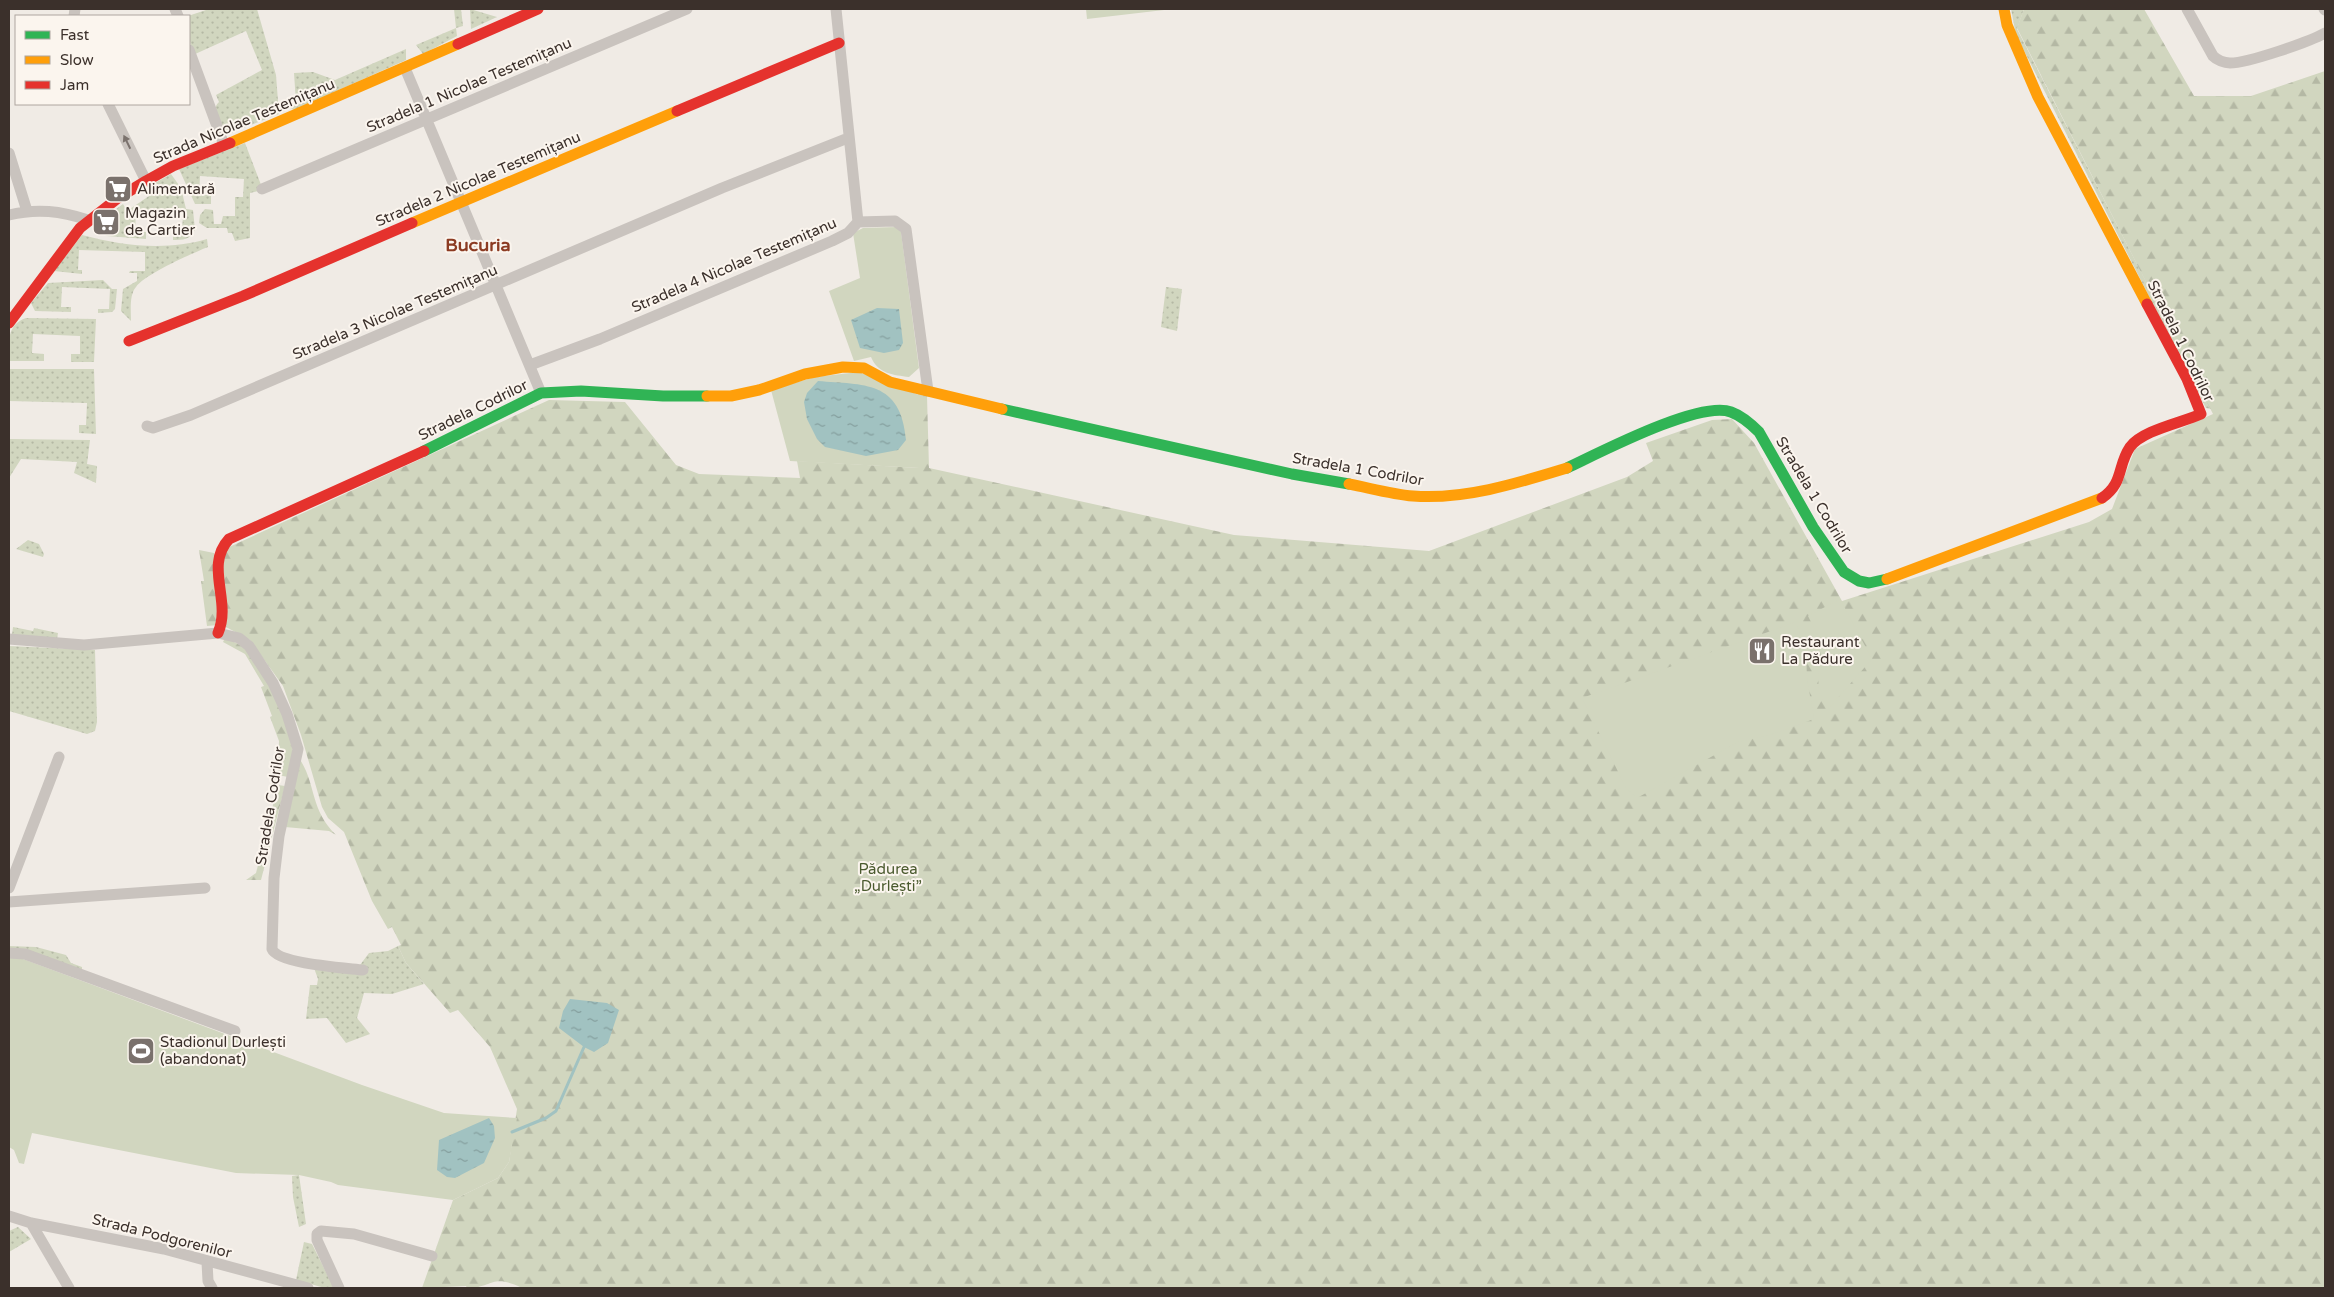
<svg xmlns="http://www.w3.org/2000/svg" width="2334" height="1297" font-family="'Varela Round',sans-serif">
  <defs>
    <pattern id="grass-dots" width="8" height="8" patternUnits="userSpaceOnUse" patternTransform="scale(1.25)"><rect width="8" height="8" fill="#d1d6bf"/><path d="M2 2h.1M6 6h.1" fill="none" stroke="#b4b8a4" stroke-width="1.8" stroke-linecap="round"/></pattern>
    <pattern id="forest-firs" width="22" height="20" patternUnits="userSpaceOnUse" patternTransform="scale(1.25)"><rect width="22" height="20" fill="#d1d6bf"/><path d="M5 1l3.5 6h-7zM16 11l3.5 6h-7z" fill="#b4b8a4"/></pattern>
    <pattern id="water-ripples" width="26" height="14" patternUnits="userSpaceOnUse" patternTransform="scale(1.25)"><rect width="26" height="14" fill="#a1c2c1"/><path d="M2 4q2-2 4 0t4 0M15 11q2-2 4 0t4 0" fill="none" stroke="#849e9d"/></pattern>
  </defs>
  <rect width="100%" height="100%" fill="#f0ebe5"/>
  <path fill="url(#grass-dots)" d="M209 9H257L276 75 279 114 228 134C220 128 210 109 219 102L216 95 262 70 246 31 193 55 189 37 188 16Z
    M454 9H461L463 26 456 28 457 36 423 54 416 45 456 28Z
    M470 9 497 17 471 29Z
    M2011 9H2024L2017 29 2211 409 2206 408 2016 35Z
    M406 49V60L294 110 288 107 296 103 294 73 313 72 335 80Z
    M245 143 263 190 250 193V238L235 241 232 233H228L227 228H207L199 223 200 215 205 209 213 210 214 224H221L223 216H235V197H243L244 179 200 176 199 195H211V204H195L179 169Z
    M171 174 181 188 186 209 193 210 195 230C190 240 183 240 173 240V233H182L183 213 136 212 135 231 146 232V239L107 236 94 230 93 226 123 204 127 211 152 194 148 187Z
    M82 235C123 246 166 251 207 239L208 247C193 253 145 274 136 287 129 295 131 311 131 321L121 311 123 289 137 281V273H129L130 271H145V252L79 250 78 270H82V274L54 271Z
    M103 280 112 289H117L115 309 112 312 98 313V309H109L110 289 62 287 61 307H71V312L35 311 31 303 48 283Z
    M1166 287 1182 289 1177 331 1161 327Z
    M26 318 96 319 94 362H71V354H80V336L33 334 32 353 44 354V361H9C9 343 6 325 26 318Z
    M9 369H94L96 434 79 433V425H86L87 403 9 401Z
    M9 439 90 440 87 464 97 466 96 483 74 473 77 462 21 459 9 478Z
    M28 540 39 544 44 554 43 557 16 549Z
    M13 627 33 631 34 628 58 633 57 639 12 635Z
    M9 646 95 650 97 722 95 731 87 734 9 711Z
    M9 946 36 947 66 955 71 963 82 967V971L9 950Z
    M398 946 406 963 424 984 392 994 364 993 357 1018 370 1034 346 1043 327 1018 306 1019 310 985H317L318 979 314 968 360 965 369 953 388 951Z
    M299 1175 306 1224 299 1227 293 1197 292 1176Z
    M18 1227 31 1239 9 1252V1231Z
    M304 1242 312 1244 334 1288H325L296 1280Z"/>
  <path fill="url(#forest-firs)" d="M2024 9H2144L2194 96H2251L2325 71V1288H522C491 1273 494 1288 467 1288L466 1286 422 1288 453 1200 498 1178 509 1162 517 1109 490 1047 458 1010 450 1013 406 963 398 946 401 945 392 927 388 929 372 901 344 832 328 818 322 807 301 735 283 686 250 640 226 627 222 558 227 548 549 400 625 402 676 465 699 474 800 478 797 461 919 468 918 392 927 396 929 468 1234 535 1429 551 1627 477 1653 461 1646 443 1712 420 1732 419 1754 443 1842 601 2089 522 2112 509 2135 449 2213 414 2017 28Z
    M199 550 214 553 218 625 207 626 201 581H204Z
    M225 638 245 647 267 678 285 716 293 751 288 777 278 775 279 741 270 717 272 716 261 687 264 686 245 654 223 642Z
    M299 758C317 785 309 808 336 835L329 831 285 827Z
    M278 785 285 786 261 880H246L256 873Z"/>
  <path fill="#d1d6bf" d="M1086 9H1164V10L1087 19Z
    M897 227 901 232 919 368 909 377C894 375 878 374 871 357L854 361 829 291 860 278 853 233 863 228Z
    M859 372 919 395V468L790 461 771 390 815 377Z
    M1840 599 1872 659 1827 710 1819 692 1818 675 1821 658 1819 638 1808 616Z
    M1796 622 1806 651 1807 678 1814 719 1770 735 1738 742 1637 798 1626 788 1582 698Z
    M9 956H15L362 1085 444 1113 517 1118 509 1162 498 1178 453 1200 338 1185 331 1182 299 1175 236 1173 32 1133 24 1164 19 1163 14 1150 9 1147Z"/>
  <path fill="url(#water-ripples)" d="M877 308 899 309 903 343 899 350 884 353 860 348 851 320Z
    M818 381C864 385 901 380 906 440L898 450 866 456 825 447 817 439 807 419 804 402 807 393Z
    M570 999 607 1003 619 1010 608 1043 594 1052 584 1047 559 1028 563 1011Z
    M489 1118 494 1126 495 1138 484 1163 455 1178 447 1177 437 1170 439 1140Z"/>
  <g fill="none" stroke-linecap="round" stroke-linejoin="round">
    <path stroke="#a1c2c1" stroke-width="3" d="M512 1132 546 1118 556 1111 584 1047"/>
    <path stroke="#c9c3be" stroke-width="11" d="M175 9 178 16
      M836 9 858 222
      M2187 9 2213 56C2217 60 2224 63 2230 63 2248 63 2309 42 2325 33
      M2324 9 2325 10
      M74 16 75 9
      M189 50 224 145
      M405 68 541 393
      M108 104 146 181
      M9 153 27 211
      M262 189 687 9
      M9 215C37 208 61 211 88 220
      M858 222 895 221 906 229 928 391
      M530 365 600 339 832 241 848 233 858 222
      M147 426 153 428 191 415 722 188 848 138
      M9 639 84 645 218 633 239 638 249 646 273 683 287 714 298 749 279 836 274 878 272 949C278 964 347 968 363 970
      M9 888 59 757
      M9 902 205 888
      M9 953 25 954 235 1031
      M9 1216 31 1223 164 1249 308 1288
      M31 1223 69 1288
      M207 1262 208 1281 212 1288
      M339 1288 317 1240V1234L321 1231 354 1234 432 1256"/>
    <path stroke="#30b455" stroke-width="11" d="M1002 409 1292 474 1349 484
      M424 451 541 393 581 391 663 396H707
      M1567 468C1599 453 1700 400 1731 412 1742 416 1751 424 1759 432L1813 527 1844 572 1859 581 1869 583 1887 579"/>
    <path stroke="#ff9f0a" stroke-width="11" d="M2004 9 2007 25 2038 97 2147 304
      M230 143 458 44
      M412 223 677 111
      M707 396H731L759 390 805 374 843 367 864 368 890 382 1002 409
      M1349 484C1370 488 1391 494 1413 496 1464 500 1518 483 1567 468
      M1887 579 2102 498"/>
    <path stroke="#e5322d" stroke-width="11" d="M458 44 538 9
      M677 111 839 43
      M9 323 80 228 118 198 146 181 173 166 230 143
      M129 341 243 296 412 223
      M2102 498C2124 483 2117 466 2130 447 2143 430 2181 423 2201 414L2187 379 2147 304
      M218 633C232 601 204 566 229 539L424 451"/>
  </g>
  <defs><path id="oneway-solid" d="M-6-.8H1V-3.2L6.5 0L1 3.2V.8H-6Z" transform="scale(1.25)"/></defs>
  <use fill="#7b726d" href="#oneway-solid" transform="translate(127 142) rotate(-116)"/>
  <defs>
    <g id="supermarket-square" transform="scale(1.4375)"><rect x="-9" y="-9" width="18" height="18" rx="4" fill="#7a716c" stroke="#fbf5ee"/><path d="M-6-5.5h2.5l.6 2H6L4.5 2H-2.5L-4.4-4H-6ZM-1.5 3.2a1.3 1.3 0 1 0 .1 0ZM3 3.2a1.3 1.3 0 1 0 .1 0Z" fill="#fff"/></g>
    <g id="restaurant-square" transform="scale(1.4375)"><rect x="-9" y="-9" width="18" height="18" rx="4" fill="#7a716c" stroke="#fbf5ee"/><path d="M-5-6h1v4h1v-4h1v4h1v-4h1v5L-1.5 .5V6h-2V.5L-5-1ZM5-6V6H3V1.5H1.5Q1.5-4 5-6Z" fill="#fff"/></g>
    <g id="stadium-square" transform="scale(1.4375)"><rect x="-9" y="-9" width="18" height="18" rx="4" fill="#7a716c" stroke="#fbf5ee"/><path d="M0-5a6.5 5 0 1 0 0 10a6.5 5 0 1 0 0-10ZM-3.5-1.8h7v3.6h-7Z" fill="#fff"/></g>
  </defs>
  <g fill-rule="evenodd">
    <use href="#supermarket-square" x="118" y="189"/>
    <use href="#supermarket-square" x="106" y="222"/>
    <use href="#restaurant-square" x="1762" y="651"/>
    <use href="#stadium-square" x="141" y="1051"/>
  </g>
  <g text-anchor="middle" stroke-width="4" stroke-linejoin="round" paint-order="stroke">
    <g font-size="15" fill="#3b302b" stroke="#fbf5ee">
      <text transform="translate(469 85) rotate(-23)" y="5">Stradela 1 Nicolae Testemițanu</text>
      <text transform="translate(244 121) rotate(-23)" y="5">Strada Nicolae Testemițanu</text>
      <text transform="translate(478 179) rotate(-23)" y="5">Stradela 2 Nicolae Testemițanu</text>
      <text transform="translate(734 265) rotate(-23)" y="5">Stradela 4 Nicolae Testemițanu</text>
      <text transform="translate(395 312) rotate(-23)" y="5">Stradela 3 Nicolae Testemițanu</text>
      <text transform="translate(2181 341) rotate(64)" y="5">Stradela 1 Codrilor</text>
      <text transform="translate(473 410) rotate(-26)" y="5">Stradela Codrilor</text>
      <text transform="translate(1358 469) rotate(10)" y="5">Stradela 1 Codrilor</text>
      <text transform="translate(1814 495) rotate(59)" y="5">Stradela 1 Codrilor</text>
      <text transform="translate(270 806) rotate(-81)" y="5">Stradela Codrilor</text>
      <text transform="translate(162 1236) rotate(14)" y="5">Strada Podgorenilor</text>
    </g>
    <g font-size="15" fill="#3b302b" stroke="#fbf5ee" text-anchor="start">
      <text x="137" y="194">Alimentară</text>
      <text x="125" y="218">Magazin<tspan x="125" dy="17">de Cartier</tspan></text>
      <text x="1781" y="647">Restaurant<tspan x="1781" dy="17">La Pădure</tspan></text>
      <text x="160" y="1047">Stadionul Durlești<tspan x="160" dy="17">(abandonat)</tspan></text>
    </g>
    <g font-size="15" fill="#4a5a2e" stroke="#fbf5ee">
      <text x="888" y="874">Pădurea<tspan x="888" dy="17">„Durlești”</tspan></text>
    </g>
    <g font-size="18" font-weight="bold" fill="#8c3b22" stroke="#fbf5ee">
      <text x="478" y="251">Bucuria</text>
    </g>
  </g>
  <rect width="2334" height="1297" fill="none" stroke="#3b302b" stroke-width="20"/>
  <rect x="15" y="15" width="175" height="90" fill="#fbf5ee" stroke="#aea6a0"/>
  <rect x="25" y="31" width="25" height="8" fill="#30b455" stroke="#aea6a0"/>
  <text x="60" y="40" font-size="15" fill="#3b302b">Fast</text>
  <rect x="25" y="56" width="25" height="8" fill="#ff9f0a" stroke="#aea6a0"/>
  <text x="60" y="65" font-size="15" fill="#3b302b">Slow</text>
  <rect x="25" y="81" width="25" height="8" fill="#e5322d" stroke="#aea6a0"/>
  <text x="60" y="90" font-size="15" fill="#3b302b">Jam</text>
</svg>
